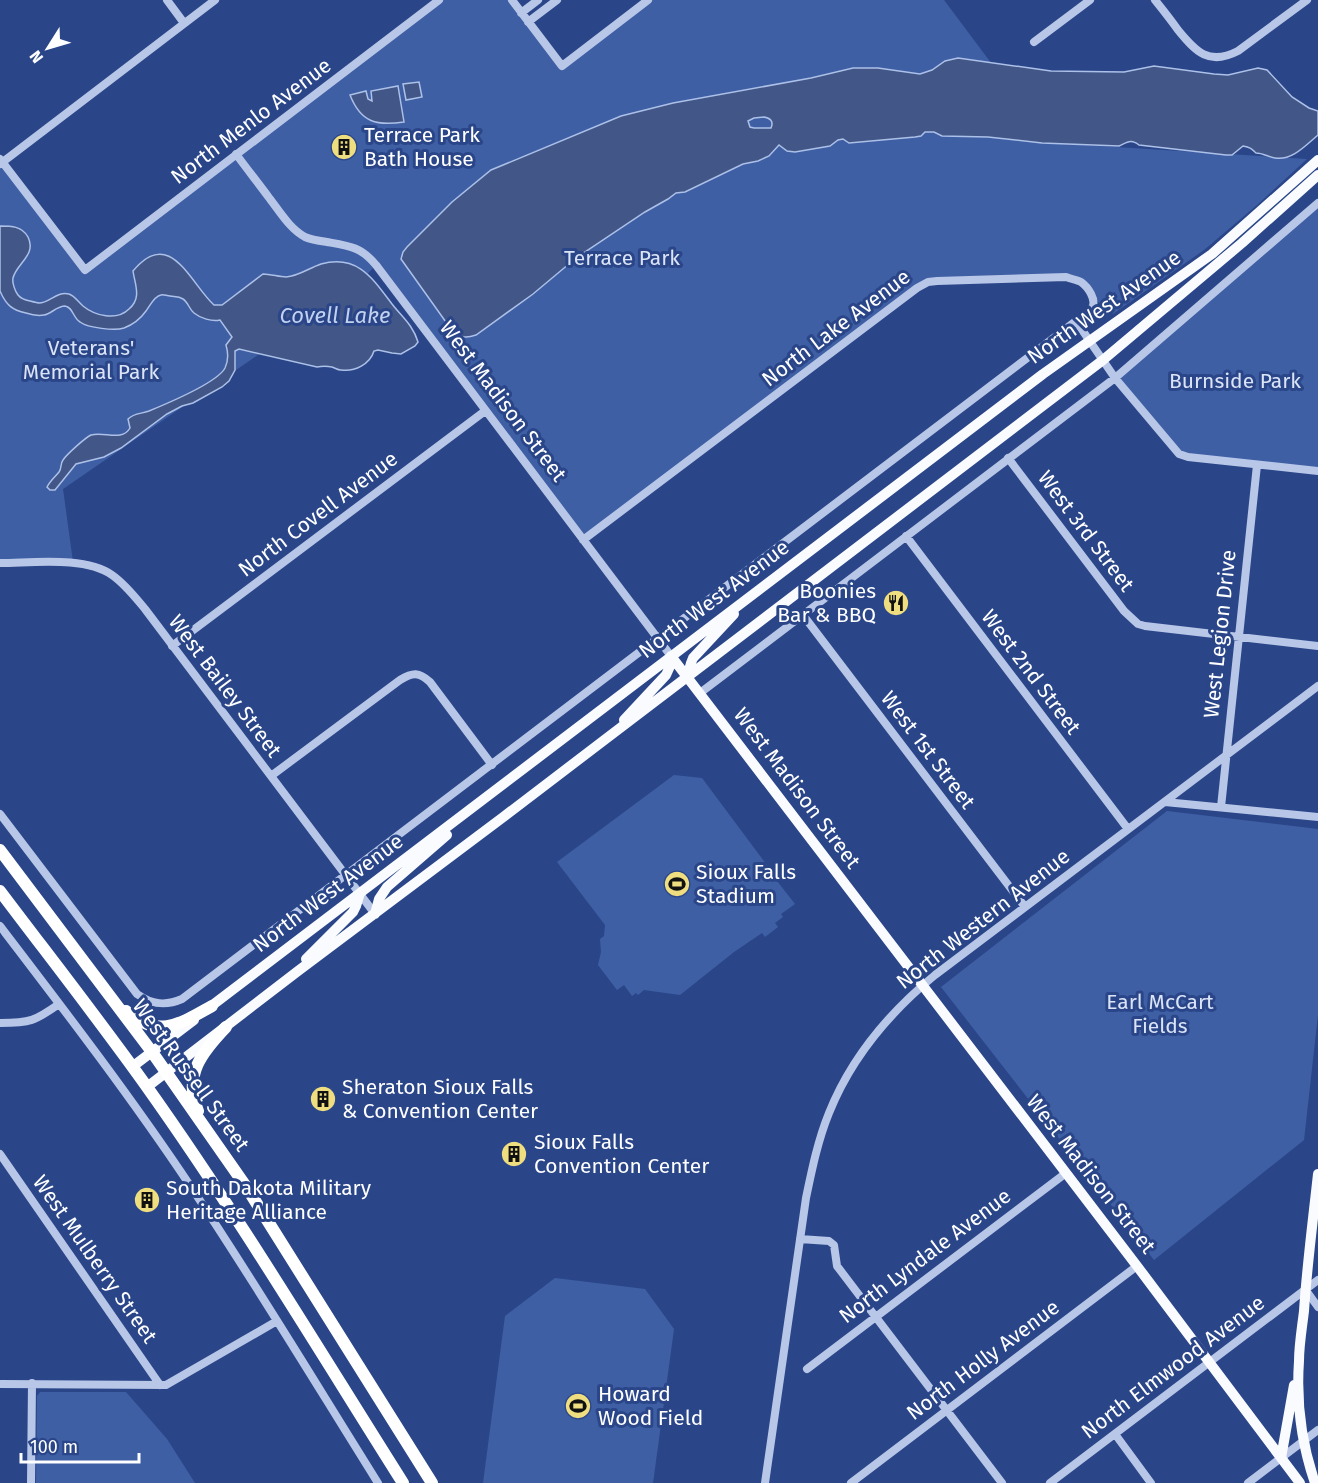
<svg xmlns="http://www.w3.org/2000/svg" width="1318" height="1483" font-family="'Fira Sans',sans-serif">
  <rect width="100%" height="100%" fill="#2a4689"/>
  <path fill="#3f5fa5" d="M439 0H512L562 66 648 0H944L1051 143 1307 159 1257 205 1204 250 1113 314 1092 297 1078 281 1066 277 922 285 583 540 375 266 351 291 63 489 73 562 0 563V164L84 270Z
    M1318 203V471L1179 454 1115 378Z
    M674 775 702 778 778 880 777 881 795 904 781 914 783 917 775 923 778 927 765 937 762 933 734 952 680 995 644 990 638 995 636 993 632 996 624 985 617 990 598 965 601 952 600 939 604 936 605 925 557 862Z
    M1167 811 1318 829V1015L1304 1140 1154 1260 941 987Z
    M555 1278 645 1289 674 1329 653 1483H483L505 1316Z
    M40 1392H126L167 1439 195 1483H36L37 1396Z"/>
  <path fill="#425787" stroke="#acc0e8" stroke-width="1.5" fill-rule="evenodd" d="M958 58 1051 71 1124 72 1154 66 1214 74 1228 75 1258 68 1267 70 1292 97 1309 108 1318 111V135C1306 145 1292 161 1275 158 1268 157 1263 153 1256 153 1252 149 1250 147 1243 146L1232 155H1226L1139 145C1131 139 1128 142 1119 146L1042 143 988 137 942 136 934 132H925L921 136 915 137 849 143 843 139 838 140 830 146 795 152 787 151 779 145 769 156 758 161 743 164 685 192 676 193 668 199 645 212 576 258 533 294 476 335C467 338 461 338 453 332L401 259 403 252 407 247 452 202 491 170 621 116 673 103 811 78 853 68H878L920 74 932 70 945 61ZM764 117C770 118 774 121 771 128H754L750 127 748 121 754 118Z
    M419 82 422 97 406 100 403 84Z
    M398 86 404 122C377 126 361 123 350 95L366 91 368 99 372 101 371 91Z
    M0 226C11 226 22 226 28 237 37 255 16 264 13 278 12 283 15 291 18 295 21 299 25 300 30 301 30 301 38 303 39 303 50 303 56 291 69 294 75 296 78 302 83 306 95 316 117 321 129 309 142 298 135 285 133 271 170 226 190 283 214 305H222L263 274C271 274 279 277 286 277 299 276 309 268 321 264 358 254 373 279 392 304 402 317 413 325 418 342L415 346 401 354 392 353 378 350 374 351C370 364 355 372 341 370 338 370 335 368 332 367 327 366 322 366 317 367L239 349 235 351V370L229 381 222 387 193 403 182 406 167 414 121 448 104 457 76 464 55 490H50L47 487C50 481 55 477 59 472 62 468 60 464 63 460 67 454 85 438 91 435 104 431 122 442 130 428L128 419C134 413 141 414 149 411 166 404 217 383 225 368 229 360 228 352 226 345L232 337 220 320C212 322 200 318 194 313 189 309 188 302 183 299 178 296 174 297 170 296 167 296 163 294 161 295 154 296 150 306 146 311 141 318 132 325 124 328 115 331 88 328 80 322 73 318 73 307 65 306 57 306 51 314 44 315 38 316 32 315 26 313 12 310 6 305 0 291Z"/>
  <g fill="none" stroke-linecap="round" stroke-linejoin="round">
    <path stroke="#b8c7e8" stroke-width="8" d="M167 0 184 23
      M512 0 562 66 648 0
      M1155 0C1163 10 1171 20 1178 30 1196 52 1209 66 1238 51L1307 0
      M521 13 538 0
      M528 22 557 0
      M1034 42 1090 0
      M236 154C247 169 259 184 270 199 280 212 290 229 305 237 312 240 320 241 327 242 350 246 361 247 376 265L671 656
      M0 159 85 270 439 0
      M0 164 215 0
      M1008 458 1124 611 1138 624 1145 626 1318 646
      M906 536 1128 829
      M583 540 917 288 928 282 937 281 1066 277C1071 279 1077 280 1081 282 1088 287 1097 300 1092 308 1089 314 1081 318 1076 321L1115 378 1179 454 1188 457 1318 471
      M0 563C32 563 85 556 112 575 125 584 135 597 145 609L375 914
      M803 615 1025 907
      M172 646 485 411
      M700 693 1115 378 1318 203
      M271 776 400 680C413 672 419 672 430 682L492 765
      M1165 802 1318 817
      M1221 807 1257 465
      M0 814 137 994C152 1005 166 1006 182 999L1076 321
      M0 926C65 1011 131 1097 191 1187 256 1284 316 1384 378 1483
      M0 1023C30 1023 35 1021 59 1004
      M0 1154 160 1385
      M800 1239 829 1241 834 1245 837 1266 1002 1483
      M1305 1289 1318 1307
      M807 1369 1066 1173
      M0 1384 166 1385 277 1321
      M1115 1434 1151 1483
      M31 1483 32 1383
      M765 1483 806 1198C812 1169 818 1140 829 1113 851 1058 890 1012 935 975L1318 686
      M851 1483 1137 1266
      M1050 1483 1318 1280
      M1248 1483 1318 1430"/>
    <path stroke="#fafbfe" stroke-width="10" d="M671 656 1137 1266 1300 1483
      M687 677 691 663 693 658 734 614
      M624 720 666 675 671 664V656
      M375 914 379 899 387 887 447 835
      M306 959 353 912 356 906 360 893
      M206 1010 1043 374 1212 254 1318 160
      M132 1067 194 1020
      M147 1087 298 971 502 818 1103 360 1242 243 1318 175
      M1281 1458 1294 1385
      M1315 1483C1301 1442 1296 1404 1299 1361 1299 1345 1302 1328 1304 1311 1307 1265 1313 1220 1318 1174"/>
    <path stroke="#fff" stroke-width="12" d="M0 850 152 1052 247 1188 432 1483
      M0 891C49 956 100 1021 147 1087 238 1215 319 1350 403 1483
      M126 1011C158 1039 180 1024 212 1006
      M198 1111C183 1075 202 1052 226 1027"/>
  </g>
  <defs>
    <g id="building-disc" transform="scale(1.35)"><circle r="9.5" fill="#efde7f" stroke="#2a4689"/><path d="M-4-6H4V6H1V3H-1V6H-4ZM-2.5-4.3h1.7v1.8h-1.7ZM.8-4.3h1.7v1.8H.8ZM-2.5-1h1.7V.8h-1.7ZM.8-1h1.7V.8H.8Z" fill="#111"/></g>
    <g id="restaurant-disc" transform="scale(1.35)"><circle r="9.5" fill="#efde7f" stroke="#2a4689"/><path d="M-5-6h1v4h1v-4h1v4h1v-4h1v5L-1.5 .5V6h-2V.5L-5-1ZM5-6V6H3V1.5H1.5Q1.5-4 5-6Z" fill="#111"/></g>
    <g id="stadium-disc" transform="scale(1.35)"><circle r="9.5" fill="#efde7f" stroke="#2a4689"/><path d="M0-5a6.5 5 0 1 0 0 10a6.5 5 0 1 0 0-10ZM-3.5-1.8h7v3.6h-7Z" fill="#111"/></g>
  </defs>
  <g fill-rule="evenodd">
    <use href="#building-disc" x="344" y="147"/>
    <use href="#restaurant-disc" x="896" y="603"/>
    <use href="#stadium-disc" x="677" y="884"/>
    <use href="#building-disc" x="323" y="1099"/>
    <use href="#building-disc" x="514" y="1154"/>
    <use href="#building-disc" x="147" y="1200"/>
    <use href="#stadium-disc" x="578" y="1406"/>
  </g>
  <g text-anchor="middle" stroke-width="6" stroke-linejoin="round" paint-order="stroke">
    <g font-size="21" fill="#fff" stroke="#2a4689">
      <text transform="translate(251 121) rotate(-37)" y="7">North Menlo Avenue</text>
      <text transform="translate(1104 307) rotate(-35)" y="7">North West Avenue</text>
      <text transform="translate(836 328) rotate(-37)" y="7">North Lake Avenue</text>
      <text transform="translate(503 401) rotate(53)" y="7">West Madison Street</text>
      <text transform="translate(318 514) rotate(-37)" y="7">North Covell Avenue</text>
      <text transform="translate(1086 531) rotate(53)" y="7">West 3rd Street</text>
      <text transform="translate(714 599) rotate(-37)" y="7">North West Avenue</text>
      <text transform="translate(1220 634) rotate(-84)" y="7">West Legion Drive</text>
      <text transform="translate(1031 672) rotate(53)" y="7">West 2nd Street</text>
      <text transform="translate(225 686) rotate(53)" y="7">West Bailey Street</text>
      <text transform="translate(928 750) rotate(53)" y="7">West 1st Street</text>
      <text transform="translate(797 788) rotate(53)" y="7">West Madison Street</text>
      <text transform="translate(328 893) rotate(-37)" y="7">North West Avenue</text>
      <text transform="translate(983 919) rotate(-38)" y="7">North Western Avenue</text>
      <text transform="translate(191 1075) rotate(54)" y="7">West Russell Street</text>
      <text transform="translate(1091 1174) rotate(52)" y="7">West Madison Street</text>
      <text transform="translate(925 1256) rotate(-37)" y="7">North Lyndale Avenue</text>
      <text transform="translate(95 1259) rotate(55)" y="7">West Mulberry Street</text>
      <text transform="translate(983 1360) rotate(-37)" y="7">North Holly Avenue</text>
      <text transform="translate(1173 1367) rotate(-37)" y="7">North Elmwood Avenue</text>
    </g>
    <g font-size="21" fill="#fff" stroke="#2a4689" text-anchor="start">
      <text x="364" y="142">Terrace Park<tspan x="364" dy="24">Bath House</tspan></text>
      <text x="876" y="598" text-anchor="end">Boonies<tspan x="876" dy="24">Bar &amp; BBQ</tspan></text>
      <text x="696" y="879">Sioux Falls<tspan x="696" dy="24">Stadium</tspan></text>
      <text x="342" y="1094">Sheraton Sioux Falls<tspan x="342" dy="24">&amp; Convention Center</tspan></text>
      <text x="534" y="1149">Sioux Falls<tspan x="534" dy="24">Convention Center</tspan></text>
      <text x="166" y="1195">South Dakota Military<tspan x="166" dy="24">Heritage Alliance</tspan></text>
      <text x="598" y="1401">Howard<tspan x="598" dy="24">Wood Field</tspan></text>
    </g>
    <g font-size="21" fill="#dbe4f7" stroke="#2a4689">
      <text x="622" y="265">Terrace Park</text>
      <text x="91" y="355">Veterans'<tspan x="91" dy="24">Memorial Park</tspan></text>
      <text x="1235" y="388">Burnside Park</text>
      <text x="1160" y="1009">Earl McCart<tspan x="1160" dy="24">Fields</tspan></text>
    </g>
    <g font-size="22" font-style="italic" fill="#c3d1f0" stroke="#2a4689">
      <text x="335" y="323">Covell Lake</text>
    </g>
  </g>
  <g transform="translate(48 48) rotate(233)" stroke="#2a4689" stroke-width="4.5" paint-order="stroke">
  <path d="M0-4.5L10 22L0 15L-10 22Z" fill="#ffffff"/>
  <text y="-9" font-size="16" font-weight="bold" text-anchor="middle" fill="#ffffff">N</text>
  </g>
  <path d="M21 1453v9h118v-9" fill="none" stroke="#ffffff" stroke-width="3"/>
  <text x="30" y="1453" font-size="18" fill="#ffffff" stroke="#2a4689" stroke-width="4.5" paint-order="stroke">100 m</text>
</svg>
